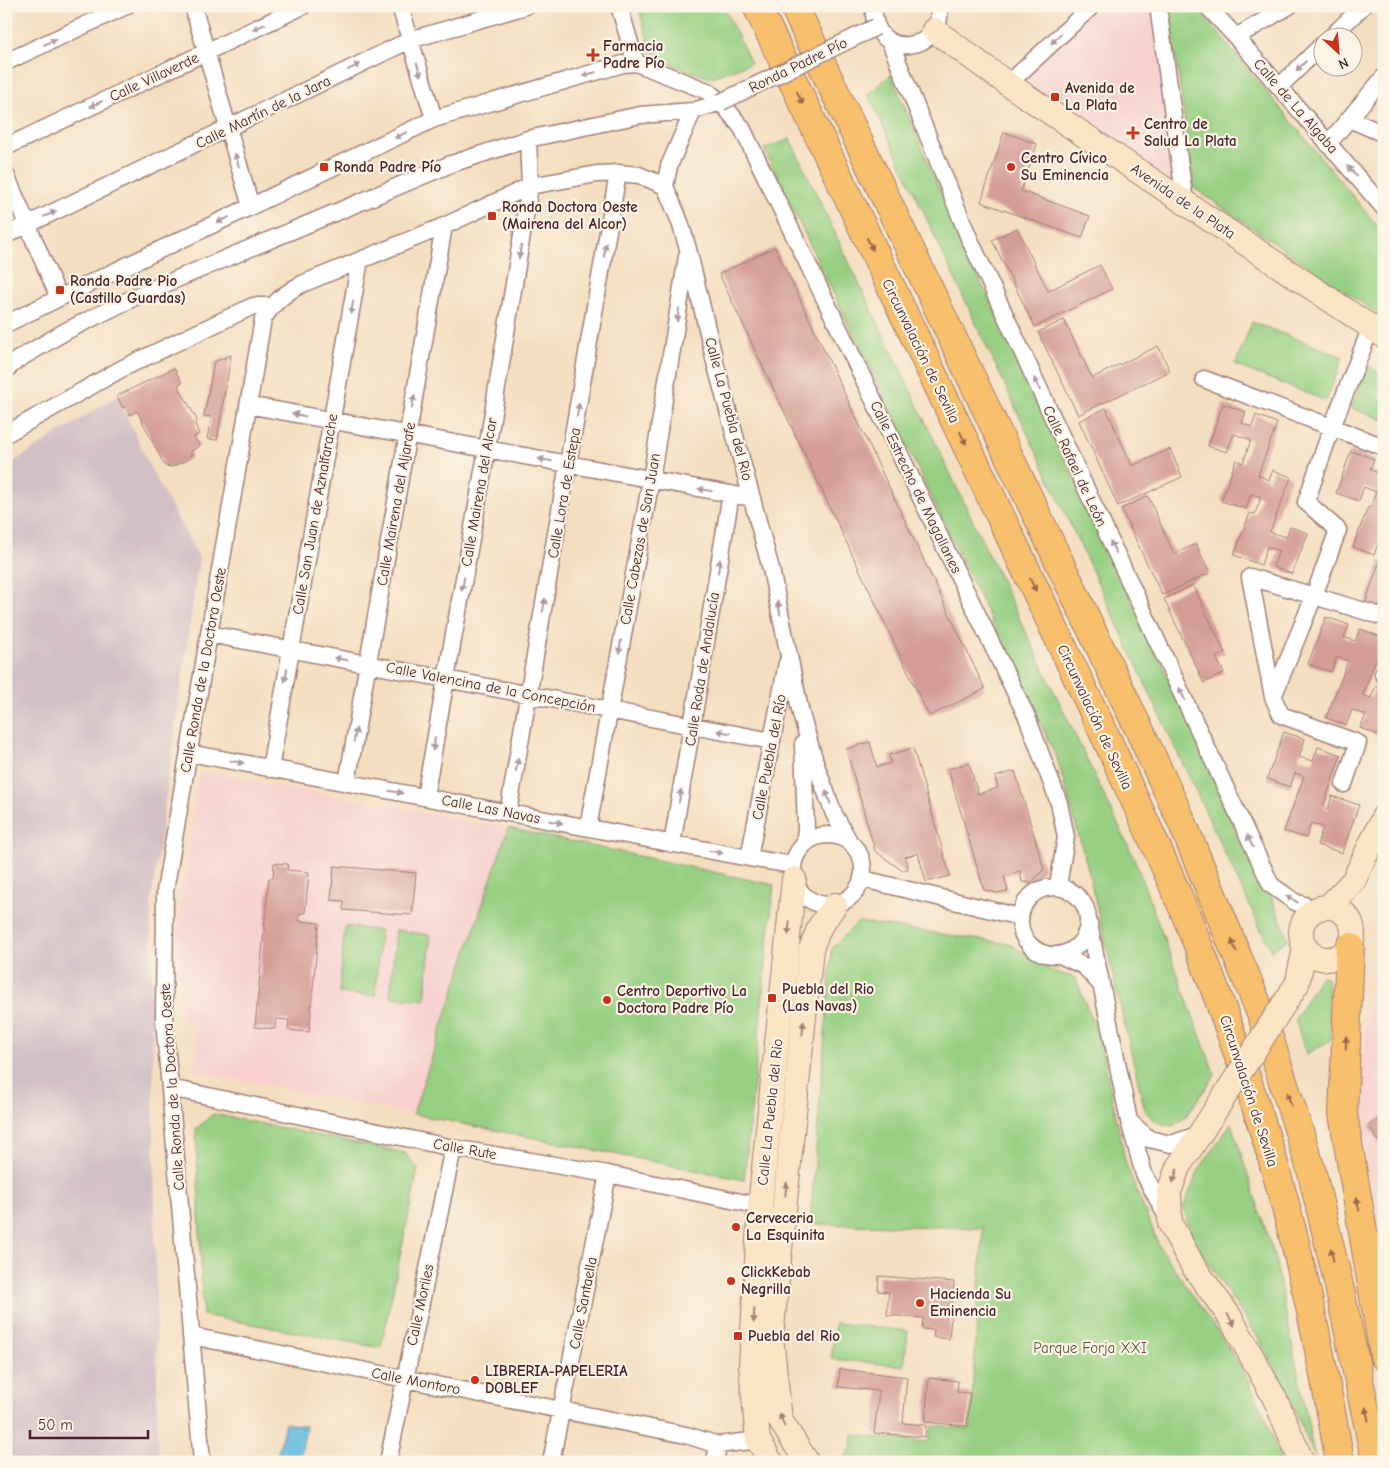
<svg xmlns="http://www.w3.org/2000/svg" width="1390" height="1468" font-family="'Comic Neue',sans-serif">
  <rect width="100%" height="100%" fill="#fcf5e5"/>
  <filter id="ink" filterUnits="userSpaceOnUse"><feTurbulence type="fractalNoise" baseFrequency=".02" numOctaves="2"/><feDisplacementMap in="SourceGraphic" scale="10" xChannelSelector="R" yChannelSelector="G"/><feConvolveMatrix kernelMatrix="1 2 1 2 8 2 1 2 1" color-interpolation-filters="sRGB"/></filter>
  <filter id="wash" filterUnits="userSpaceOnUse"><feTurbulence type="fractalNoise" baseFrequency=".0096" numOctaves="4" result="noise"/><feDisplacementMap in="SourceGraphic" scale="20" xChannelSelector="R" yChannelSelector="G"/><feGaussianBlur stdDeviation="1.12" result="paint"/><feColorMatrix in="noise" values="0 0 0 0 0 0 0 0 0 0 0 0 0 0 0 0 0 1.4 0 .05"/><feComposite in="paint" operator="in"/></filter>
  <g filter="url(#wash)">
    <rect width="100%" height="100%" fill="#f4dec0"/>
    <path fill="#f7d0cf" d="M1100 6H1151L1177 185 1018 81Z
      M200 772 508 828 413 1114 196 1071 197 1024 182 1023 178 967 180 910Z
      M1384 920V1271L1362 1136 1361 1077 1375 948Z"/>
    <path fill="#d2bec5" d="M117 396 153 473 199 558 151 903 158 1462H6V509L10 464Z"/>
    <path fill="#98d083" stroke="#717857" d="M638 6H723L751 63 709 78 653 58Z
      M1169 6H1196L1384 234V318L1194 188Z
      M891 75 960 238 1269 890 1288 939 1271 951 868 94Z
      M790 139 1134 858 1215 1075 1186 1116 1173 1126 1158 1123 1145 1111 1087 865 1057 758 764 149Z
      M1252 322 1343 357 1326 401 1235 365Z
      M1369 366 1384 376V420L1351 408Z
      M508 828 774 885 744 1180 413 1114Z
      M858 922 1010 944 1051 971 1075 977 1100 1040 1126 1164 1159 1246 1242 1368 1266 1419 1282 1462H842L852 1447V1435L929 1442 932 1426 970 1429 983 1228 810 1224 832 948Z
      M345 926 380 931 375 996 339 993Z
      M396 930 431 935 425 1000 390 997Z
      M1321 976 1327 977 1331 1040 1306 1054 1295 1019Z
      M213 1114 405 1153 418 1169 381 1348 203 1315 196 1129Z
      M1231 1123 1275 1259 1315 1458 1288 1393 1257 1336 1194 1242 1183 1207 1200 1168Z
      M835 1323 908 1331 904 1366 831 1359Z"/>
    <path fill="#60b9de" stroke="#556c84" d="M285 1423 306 1426 300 1462H276Z"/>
    <g id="blocks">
      <path fill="#d49e97" d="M1004 132 1037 144 1021 191 1090 216 1082 238 981 202Z
        M1017 228 1048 291 1100 265 1112 289 1035 327 992 240Z
        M775 247 985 689 929 716 719 274Z
        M1064 320 1092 378 1158 346 1170 371 1078 415 1038 332Z
        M231 355 217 440 207 439 211 417 204 416 214 362Z
        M174 368 182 383 178 385 197 420 195 424 199 434 194 437 200 446 191 451V458L172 467 165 466 137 411 130 415 126 408 122 407 117 396Z
        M1223 404 1246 412 1242 423 1252 427 1256 415 1277 423 1258 475 1269 480 1273 470 1291 477 1270 532 1286 537 1290 527 1308 533 1292 574 1273 567 1279 551 1267 547 1261 565 1234 555 1250 513 1255 514 1261 497 1251 494 1246 509 1221 501 1236 460 1243 463 1251 440 1234 434 1227 452 1208 446Z
        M1106 408 1132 466 1170 449 1182 477 1118 506 1079 421Z
        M1351 451 1374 459 1370 470 1384 475V542L1379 541 1374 555 1353 547 1368 507 1370 508 1376 492 1364 487 1359 501 1336 493Z
        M1148 496 1174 554 1196 544 1210 573 1162 595 1121 509Z
        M1380 560 1384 561V610L1365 603Z
        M1193 585 1225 653 1216 657 1224 673 1204 683 1164 599Z
        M1326 617 1349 625 1344 637 1355 641 1360 629 1384 638 1363 695 1371 698 1376 686 1384 689V727L1380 736 1360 728 1366 715 1352 710 1346 725 1326 718 1348 661 1337 657 1331 672 1308 664Z
        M1284 732 1305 739 1299 757 1313 761 1318 747 1341 755 1323 807 1328 809 1332 796 1359 805 1342 853 1317 845 1323 827 1311 823 1306 838 1284 831 1304 776 1295 773 1290 787 1267 779Z
        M870 742 877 767 891 763 889 755 913 748 950 876 926 882 918 853 905 857 908 869 903 871 875 851 846 749Z
        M969 763 978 794 998 788 995 777 1015 771 1044 869 1031 883 1022 882 1020 871 1004 876 1008 891 997 893 984 890 948 769Z
        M274 863 288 864 287 870 309 872 305 913H300L299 921 319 923 309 1032 288 1030 289 1020 276 1019 275 1029 255 1027 269 878H273Z
        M334 866 416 873 412 915 343 910 344 901 331 900Z
        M1384 1116V1139L1379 1142 1369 1125Z
        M879 1276 954 1282 949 1339 933 1337 934 1330 922 1329 923 1318 887 1315 889 1292 878 1291Z
        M840 1369 907 1377 903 1423 926 1425 925 1437 874 1433 879 1391 838 1387Z
        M929 1378 958 1381 957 1392 970 1393 967 1426 925 1422Z"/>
    </g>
  </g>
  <g filter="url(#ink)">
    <use href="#blocks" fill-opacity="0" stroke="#9f7e76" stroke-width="1"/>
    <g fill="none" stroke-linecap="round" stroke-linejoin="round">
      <g stroke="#9f7e76" stroke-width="19">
        <path id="street" d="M193 6 251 207
          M400 6 434 119
          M619 6 636 63
          M874 6C870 64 949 52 938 6
          M1158 6 1185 202
          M1207 6 1236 37 1384 208
          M1236 37 1289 6
          M1330 38 1363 6
          M890 42 969 238 1271 885 1295 902 1316 909
          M6 62 126 6
          M1008 84 1092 6
          M1279 87 1322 45
          M693 111 669 166 665 186 680 222 688 249 716 366 771 569 801 714 816 765 834 814 849 841
          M1349 119 1384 134
          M1328 144 1384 77
          M6 147 303 6
          M6 175 59 298
          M6 235 410 40 526 6
          M6 324 59 298 434 119 623 64 636 63 707 91 721 102 742 128 1027 717 1059 803 1066 837 1058 886
          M1371 327 1332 427 1306 502 1338 530 1314 596 1384 617
          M6 370 17 360 66 331 141 294 451 164 528 139 640 115 693 111 721 102
          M1204 379 1384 447
          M248 405 752 498
          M6 434 123 368 253 306H271
          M209 634 772 741
          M1383 674 1384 673
          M1273 697 1314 596 1250 577 1273 697 1281 715 1358 743 1344 784
          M803 744 806 829 804 844
          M189 753 749 858 793 865
          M270 769 360 260
          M347 783 444 226
          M425 797 487 449 530 186 528 139
          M508 813 618 173
          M588 828 651 480 687 256
          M793 870a35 35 0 1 1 70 0a35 35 0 1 1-70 0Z
          M672 844 731 494
          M749 858 787 663
          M863 879 1020 917
          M1020 921a34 34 0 1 1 68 0a34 34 0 1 1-68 0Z
          M1089 924 1129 1121 1144 1174 1167 1217
          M1060 955 1084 966 1101 985
          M170 1088 453 1148 608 1174 760 1206
          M1129 1121 1149 1139 1171 1144 1200 1134
          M191 1336 686 1435 718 1445 758 1440
          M202 1462 164 1019 165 891 263 319C274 302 285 293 302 284L444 226 530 186 597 174 618 173 639 175 665 186
          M388 1462 453 1148
          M551 1462 608 1174
          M715 1462 718 1445"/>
      </g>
      <g stroke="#9f7e76" stroke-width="26">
        <path id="secondary" d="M934 30 1008 84 1384 336
          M1329 906 1354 880 1384 816
          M1301 933a26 26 0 1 1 52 0a26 26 0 1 1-52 0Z
          M1297 984 1305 948
          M1200 1134 1178 1167 1169 1192 1170 1223 1193 1266 1230 1317 1275 1399 1302 1462
          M771 1462 758 1440 751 1366 760 1206 794 879
          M807 1462 780 1420 771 1337 811 949 820 926 835 905"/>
      </g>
      <g stroke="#9f7e76" stroke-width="30">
        <path id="highway" d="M757 6 1109 744C1138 808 1169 871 1194 935 1219 997 1241 1061 1262 1125 1297 1235 1320 1348 1340 1462
          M794 6 1139 729 1182 822 1262 1016 1311 1169 1338 1281 1376 1462
          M1350 947 1343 1114 1384 1356"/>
      </g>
      <use href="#street" stroke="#fff" stroke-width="16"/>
      <use href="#secondary" stroke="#fce5c4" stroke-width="24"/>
      <use href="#highway" stroke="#f8bf6c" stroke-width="28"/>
      <g stroke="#9f7e76" stroke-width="19" stroke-linecap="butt">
        <path id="street-bridge" d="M721 102 876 27"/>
      </g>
      <g stroke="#9f7e76" stroke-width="26" stroke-linecap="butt">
        <path id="secondary-bridge" d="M1200 1134 1297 984"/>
      </g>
      <use href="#street-bridge" stroke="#fff" stroke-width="16"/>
      <use href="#secondary-bridge" stroke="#fce5c4" stroke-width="24"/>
    </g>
    <defs><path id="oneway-solid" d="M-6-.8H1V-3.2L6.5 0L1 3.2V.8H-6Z" transform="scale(1.25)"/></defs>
    <g fill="#ae9aa0">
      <use href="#oneway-solid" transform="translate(259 27) rotate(155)"/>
      <use href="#oneway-solid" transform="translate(1056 39) rotate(137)"/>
      <use href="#oneway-solid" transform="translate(50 42) rotate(-25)"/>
      <use href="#oneway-solid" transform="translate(1301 66) rotate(136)"/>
      <use href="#oneway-solid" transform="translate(354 67) rotate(-26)"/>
      <use href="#oneway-solid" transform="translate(419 70) rotate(73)"/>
      <use href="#oneway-solid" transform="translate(589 74) rotate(164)"/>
      <use href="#oneway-solid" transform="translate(96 104) rotate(155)"/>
      <use href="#oneway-solid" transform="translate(401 135) rotate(154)"/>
      <use href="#oneway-solid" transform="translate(237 160) rotate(-106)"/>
      <use href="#oneway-solid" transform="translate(1352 171) rotate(-131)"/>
      <use href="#oneway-solid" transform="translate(50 214) rotate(-25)"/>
      <use href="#oneway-solid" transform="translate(223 220) rotate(155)"/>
      <use href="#oneway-solid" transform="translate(605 250) rotate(-80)"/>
      <use href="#oneway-solid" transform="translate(520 252) rotate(99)"/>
      <use href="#oneway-solid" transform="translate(352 308) rotate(100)"/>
      <use href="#oneway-solid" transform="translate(678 315) rotate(99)"/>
      <use href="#oneway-solid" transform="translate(1037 384) rotate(-115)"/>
      <use href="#oneway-solid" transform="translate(413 402) rotate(-80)"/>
      <use href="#oneway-solid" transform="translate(578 410) rotate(-80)"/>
      <use href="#oneway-solid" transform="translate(299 415) rotate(-169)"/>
      <use href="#oneway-solid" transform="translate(545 460) rotate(-170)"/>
      <use href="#oneway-solid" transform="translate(705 490) rotate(-170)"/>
      <use href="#oneway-solid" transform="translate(1113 547) rotate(-115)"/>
      <use href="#oneway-solid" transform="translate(719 566) rotate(-81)"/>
      <use href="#oneway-solid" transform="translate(463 584) rotate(100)"/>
      <use href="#oneway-solid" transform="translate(544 605) rotate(-80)"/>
      <use href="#oneway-solid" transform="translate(779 608) rotate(-101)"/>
      <use href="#oneway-solid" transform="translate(620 647) rotate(100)"/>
      <use href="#oneway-solid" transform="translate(341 659) rotate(-169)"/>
      <use href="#oneway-solid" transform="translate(286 675) rotate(100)"/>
      <use href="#oneway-solid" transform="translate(1182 694) rotate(-115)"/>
      <use href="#oneway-solid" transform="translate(724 732) rotate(-169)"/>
      <use href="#oneway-solid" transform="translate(355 735) rotate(-80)"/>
      <use href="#oneway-solid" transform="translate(434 744) rotate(100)"/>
      <use href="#oneway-solid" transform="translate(237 762) rotate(11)"/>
      <use href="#oneway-solid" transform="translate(517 765) rotate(-80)"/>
      <use href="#oneway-solid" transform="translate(396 792) rotate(10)"/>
      <use href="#oneway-solid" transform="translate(680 796) rotate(-80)"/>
      <use href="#oneway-solid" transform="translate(828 797) rotate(-110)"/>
      <use href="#oneway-solid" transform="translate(556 822) rotate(11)"/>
      <use href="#oneway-solid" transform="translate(1250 841) rotate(-115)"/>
      <use href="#oneway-solid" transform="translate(716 852) rotate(11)"/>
      <use href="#oneway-solid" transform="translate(1292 899) rotate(-149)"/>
    </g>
    <g fill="#986748">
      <use href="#oneway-solid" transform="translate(800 98) rotate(64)"/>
      <use href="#oneway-solid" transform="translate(870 244) rotate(64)"/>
      <use href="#oneway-solid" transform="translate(963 438) rotate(64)"/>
      <use href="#oneway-solid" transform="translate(1033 585) rotate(64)"/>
      <use href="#oneway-solid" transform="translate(1234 946) rotate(-112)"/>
      <use href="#oneway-solid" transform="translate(1346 1043) rotate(-88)"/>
      <use href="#oneway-solid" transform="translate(1289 1099) rotate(-108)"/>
      <use href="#oneway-solid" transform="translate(1358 1204) rotate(-100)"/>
      <use href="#oneway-solid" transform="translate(1332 1255) rotate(-103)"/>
      <use href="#oneway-solid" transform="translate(1367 1414) rotate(-102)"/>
    </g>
    <g fill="#a38278">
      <use href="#oneway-solid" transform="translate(789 928) rotate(96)"/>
      <use href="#oneway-solid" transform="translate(803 1028) rotate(-84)"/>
      <use href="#oneway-solid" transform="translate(1175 1176) rotate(109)"/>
      <use href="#oneway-solid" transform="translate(786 1189) rotate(-84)"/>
      <use href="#oneway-solid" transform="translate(754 1316) rotate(93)"/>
      <use href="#oneway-solid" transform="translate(1231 1320) rotate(59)"/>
      <use href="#oneway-solid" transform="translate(782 1420) rotate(-110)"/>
    </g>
  </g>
  <g fill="#c8321e" stroke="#fcf5e5" stroke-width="2">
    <path d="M590.5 47.5h5v5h5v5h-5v5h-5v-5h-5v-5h5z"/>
    <rect x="1050" y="92" width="10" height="10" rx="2.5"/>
    <path d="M1130.5 125.5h5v5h5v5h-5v5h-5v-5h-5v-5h5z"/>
    <rect x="319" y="162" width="10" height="10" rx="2.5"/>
    <circle cx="1011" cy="167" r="5"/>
    <rect x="487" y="211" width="10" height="10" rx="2.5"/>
    <rect x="55" y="285" width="10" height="10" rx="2.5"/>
    <rect x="767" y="993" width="10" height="10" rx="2.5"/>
    <circle cx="607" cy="1000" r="5"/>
    <circle cx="736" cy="1227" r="5"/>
    <circle cx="731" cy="1281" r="5"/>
    <circle cx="920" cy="1303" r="5"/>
    <rect x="733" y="1331" width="10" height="10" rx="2.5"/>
    <circle cx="475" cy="1380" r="5"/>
  </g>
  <g text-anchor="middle" stroke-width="4.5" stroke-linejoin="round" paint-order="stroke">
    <g font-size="15" font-weight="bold" fill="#4a1f2b" stroke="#fcf5e5" text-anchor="start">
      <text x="603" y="51">Farmacia<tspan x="603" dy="17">Padre Pío</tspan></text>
      <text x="1065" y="93">Avenida de<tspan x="1065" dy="17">La Plata</tspan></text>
      <text x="1144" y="129">Centro de<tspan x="1144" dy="17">Salud La Plata</tspan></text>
      <text x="1021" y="163">Centro Cívico<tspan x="1021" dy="17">Su Eminencia</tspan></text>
      <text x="334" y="172">Ronda Padre Pío</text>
      <text x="502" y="212">Ronda Doctora Oeste<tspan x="502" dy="17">(Mairena del Alcor)</tspan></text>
      <text x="70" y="286">Ronda Padre Pio<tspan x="70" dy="17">(Castillo Guardas)</tspan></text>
      <text x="782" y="994">Puebla del Rio<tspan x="782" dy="17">(Las Navas)</tspan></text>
      <text x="617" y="996">Centro Deportivo La<tspan x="617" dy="17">Doctora Padre Pío</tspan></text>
      <text x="746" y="1223">Cerveceria<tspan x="746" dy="17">La Esquinita</tspan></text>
      <text x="741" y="1277">ClickKebab<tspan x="741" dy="17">Negrilla</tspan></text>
      <text x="930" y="1299">Hacienda Su<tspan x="930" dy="17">Eminencia</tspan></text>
      <text x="748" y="1341">Puebla del Rio</text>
      <text x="485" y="1376">LIBRERIA-PAPELERIA<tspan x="485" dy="17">DOBLEF</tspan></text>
    </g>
    <g font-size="15" fill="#4a1f2b" stroke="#fcf5e5">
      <text transform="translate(798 65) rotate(-26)" y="5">Ronda Padre Pío</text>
      <text transform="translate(154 77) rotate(-25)" y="5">Calle Villaverde</text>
      <text transform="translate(1296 106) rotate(49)" y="5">Calle de La Algaba</text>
      <text transform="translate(263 112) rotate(-26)" y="5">Calle Martín de la Jara</text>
      <text transform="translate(1183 201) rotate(34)" y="5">Avenida de la Plata</text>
      <text transform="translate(921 351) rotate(64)" y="5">Circunvalación de Sevilla</text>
      <text transform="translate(729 409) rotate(75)" y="5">Calle La Puebla del Rio</text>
      <text transform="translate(1075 466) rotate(65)" y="5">Calle Rafael de León</text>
      <text transform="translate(916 487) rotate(64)" y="5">Calle Estrecho de Magallanes</text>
      <text transform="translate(479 492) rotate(-80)" y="5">Calle Mairena del Alcor</text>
      <text transform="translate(564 493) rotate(-80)" y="5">Calle Lora de Estepa</text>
      <text transform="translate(396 504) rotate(-80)" y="5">Calle Mairena del Aljarafe</text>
      <text transform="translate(315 514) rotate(-80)" y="5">Calle San Juan de Aznalfarache</text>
      <text transform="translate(640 539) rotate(-80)" y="5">Calle Cabezas de San Juan</text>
      <text transform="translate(702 669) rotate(-81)" y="5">Calle Roda de Andalucía</text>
      <text transform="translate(203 670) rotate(-80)" y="5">Calle Ronda de la Doctora Oeste</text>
      <text transform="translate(491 687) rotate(11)" y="5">Calle Valencina de la Concepción</text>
      <text transform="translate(1095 717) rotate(65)" y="5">Circunvalación de Sevilla</text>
      <text transform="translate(769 757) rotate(-79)" y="5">Calle Puebla del Río</text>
      <text transform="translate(491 809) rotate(11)" y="5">Calle Las Navas</text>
      <text transform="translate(172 1087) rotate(-94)" y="5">Calle Ronda de la Doctora Oeste</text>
      <text transform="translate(1249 1091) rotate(72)" y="5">Circunvalación de Sevilla</text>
      <text transform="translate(770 1112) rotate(-84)" y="5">Calle La Puebla del Rio</text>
      <text transform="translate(465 1149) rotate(10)" y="5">Calle Rute</text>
      <text transform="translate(583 1303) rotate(-79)" y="5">Calle Santaella</text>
      <text transform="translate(420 1305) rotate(-78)" y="5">Calle Moriles</text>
      <text transform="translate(416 1381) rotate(11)" y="5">Calle Montoro</text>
    </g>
    <g font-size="15" fill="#615445" stroke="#fcf5e5">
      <text x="1090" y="1353">Parque Forja XXI</text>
    </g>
  </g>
  <rect width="1390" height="1468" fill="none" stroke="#fcf5e5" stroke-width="25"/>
  <g transform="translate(1338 52) rotate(154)"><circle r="24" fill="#fcf5e5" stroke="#b59f9b"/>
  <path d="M0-4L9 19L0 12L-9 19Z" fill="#c8321e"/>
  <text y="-8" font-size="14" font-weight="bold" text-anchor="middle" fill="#4a1f2b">N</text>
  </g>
  <path d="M30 1430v8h118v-8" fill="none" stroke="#4a1f2b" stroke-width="2.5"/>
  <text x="38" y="1430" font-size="15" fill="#4a1f2b" stroke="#fcf5e5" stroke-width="4" paint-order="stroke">50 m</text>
</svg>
